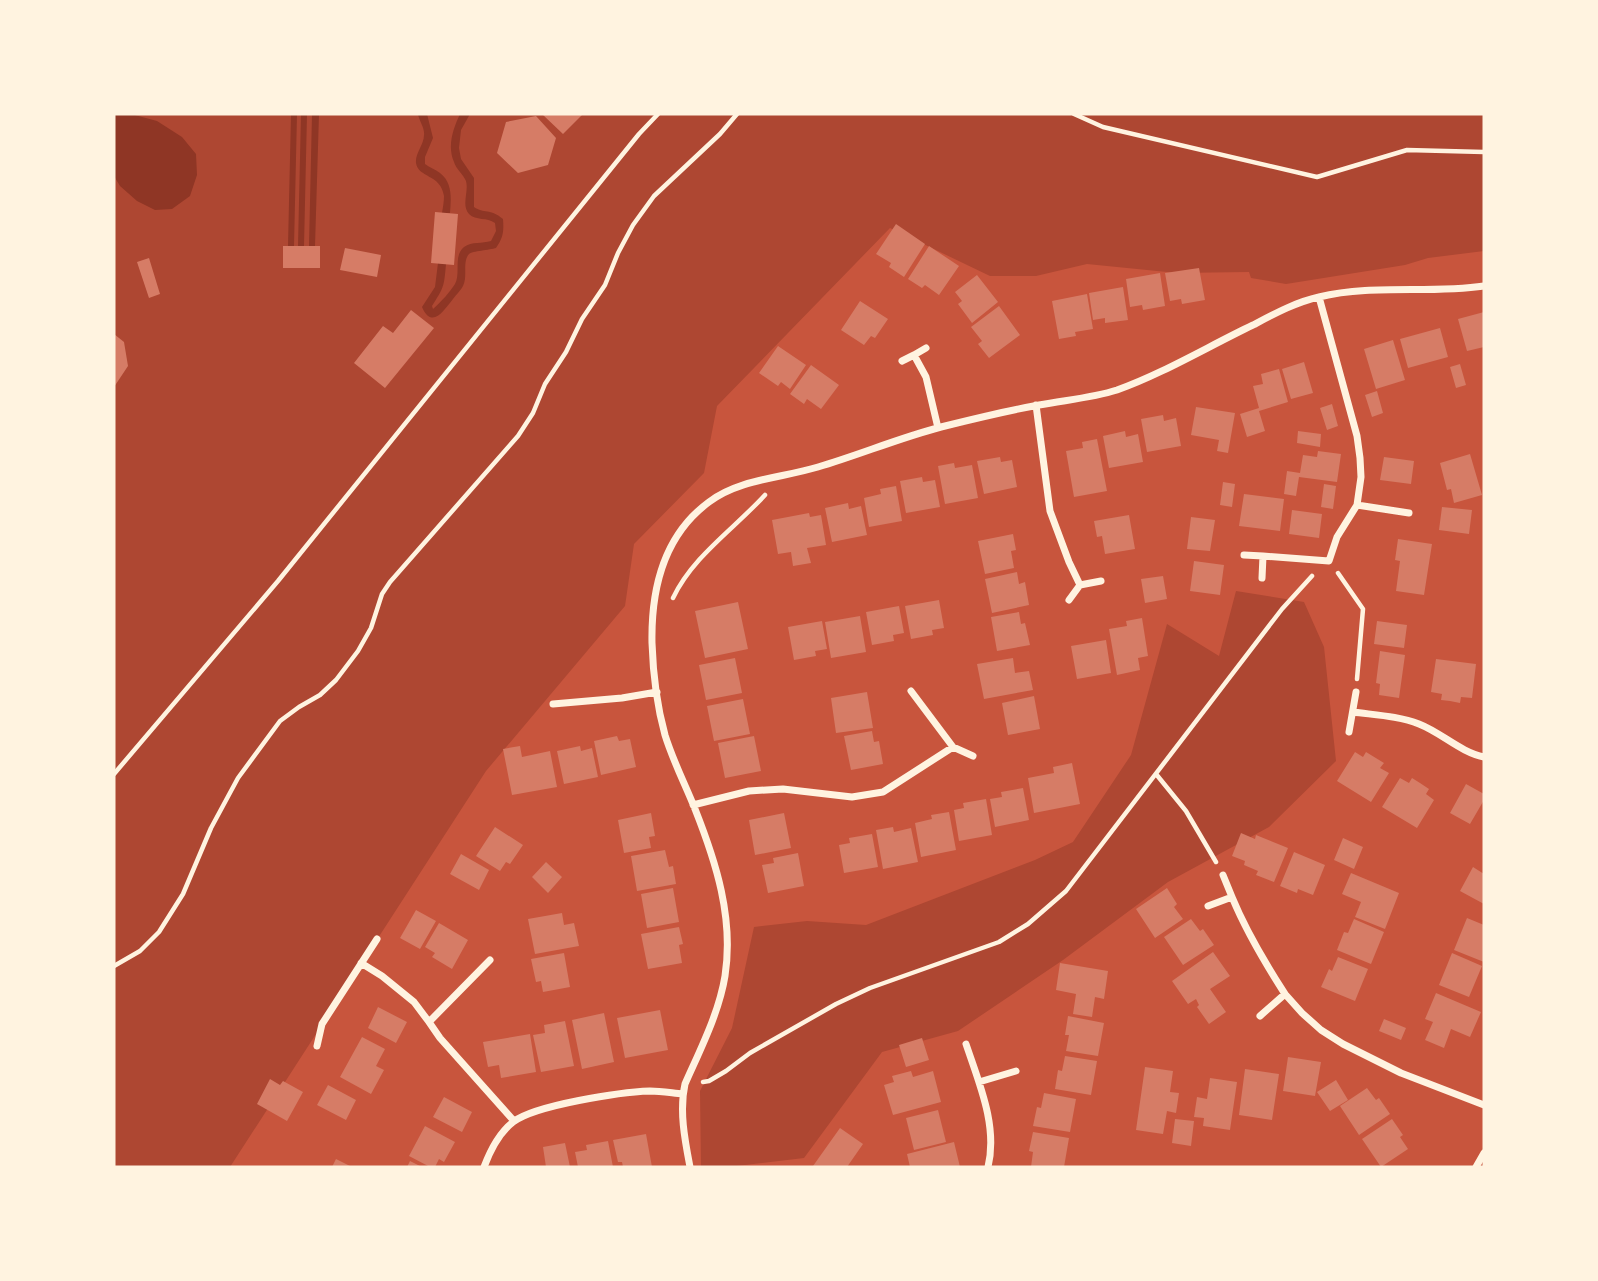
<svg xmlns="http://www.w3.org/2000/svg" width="1598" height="1281" font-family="'IBM Plex Sans',sans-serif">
  <rect width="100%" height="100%" fill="#c8553d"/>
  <path fill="#ae4732" d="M114 114H1484V251L1428 258 1405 265 1286 284 1251 278 1249 272 1177 273 1087 264 1036 276H990L890 228 717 406 704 473 634 544 625 606 486 771 230 1167H114Z
    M1236 591 1304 602 1324 647 1336 761 1269 827 1168 882 1063 960 958 1031 882 1052 804 1158 728 1167H701L700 1091 732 1028 754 927 807 921 866 925 1035 860 1073 842 1131 755 1167 624 1219 656Z"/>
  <path fill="#8f3625" d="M114 114H131L157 121 182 137 196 154 197 175 190 196 172 209 155 210 137 201 120 186 114 176Z
    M291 114H297L294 246H288Z
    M301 114H307L304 246H298Z
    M312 114H319L315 246H309Z
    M418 114H427L433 138 425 157V164C430 168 435 169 440 173 453 183 451 199 450 213H442C443 207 444 201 444 196 441 174 418 178 416 163 415 153 424 145 424 135 425 128 419 121 418 114Z
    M460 114H470L461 130 459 148 461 159 474 178V207C484 214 490 208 503 219 504 232 503 238 496 248 490 250 472 251 469 254 462 262 468 276 463 286 461 290 456 295 453 299 444 310 432 330 422 307L435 287 438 263 446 264C444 287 444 287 432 306L433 309C441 302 450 292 455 284 461 273 453 256 464 247 472 241 482 244 491 241L496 231 495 223C487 217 476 221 469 214 461 205 469 192 466 181 463 174 456 169 454 162 447 146 453 129 460 114Z"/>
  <path fill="#d67c66" d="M542 114H583L563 134Z
    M536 116 556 138 548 165 518 173 497 153 506 122Z
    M435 212 458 214 454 265 431 263Z
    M896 224 925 244 904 277 889 267 891 263 876 254Z
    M283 246H320V268H283Z
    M929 246 959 266 939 295 925 285 922 288 908 279Z
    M345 248 381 255 377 277 340 270Z
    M149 258 160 294 149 298 137 262Z
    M1199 268 1205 300 1182 304 1181 299 1170 301 1165 273Z
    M1160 273 1165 306 1143 310 1142 305 1130 307 1126 279Z
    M977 275 998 302 972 323 958 304 962 301 955 292Z
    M1123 287 1128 320 1105 323V318L1093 320 1089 293Z
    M1087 294 1093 329 1075 332 1076 336 1059 339 1052 301Z
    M860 301 888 319 875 338 871 336 864 345 841 330Z
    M999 306 1020 335 989 358 978 344 982 341 971 327Z
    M411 310 434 328 385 388 354 363 383 326 393 333Z
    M1484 312V347L1467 351 1458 319Z
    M1440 328 1448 357 1408 368 1400 339Z
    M114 334 124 342 128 366 114 387Z
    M1393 340 1405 380 1376 389 1364 349Z
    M778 346 806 365 790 389 781 382 778 386 759 373Z
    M1304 362 1313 393 1291 399 1282 369Z
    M1460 364 1466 385 1456 388 1450 367Z
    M811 365 839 385 821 409 807 399 804 404 790 394Z
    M1279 369 1288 402 1259 411 1265 431 1247 437 1240 414 1259 408 1253 386 1263 384 1261 374Z
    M1377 391 1383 413 1372 417 1365 395Z
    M1332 404 1338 426 1327 430 1320 408Z
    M1196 407 1235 413 1228 453 1217 451 1219 440 1191 435Z
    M1163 415 1164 421 1176 418 1181 446 1147 452 1141 419Z
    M1125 431 1126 437 1138 434 1143 462 1109 468 1103 436Z
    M1298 431 1321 434 1320 447 1297 443Z
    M1097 439 1107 491 1074 497 1066 451 1083 448 1082 442Z
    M1318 451 1341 454 1337 482 1299 477 1296 496 1284 494 1287 471 1300 473 1303 455 1317 457Z
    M1470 454 1482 495 1454 503 1451 489 1447 490 1440 463Z
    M1000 457 1001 462 1012 460 1017 487 984 494 977 461Z
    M1384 457 1414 461 1411 484 1380 480Z
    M954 463 955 468 972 465 978 498 945 504 938 466Z
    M922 477 923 482 935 480 940 507 906 513 900 481Z
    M1223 482 1235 484 1232 507 1220 505Z
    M1324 484 1336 486 1333 509 1321 507Z
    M896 486 902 521 869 527 864 498 881 494 880 489Z
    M1244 494 1284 499 1280 531 1239 526Z
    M848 503 849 509 861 506 867 535 832 542 825 508Z
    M1442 507 1472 510 1469 534 1439 530Z
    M1292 510 1322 514 1319 538 1289 534Z
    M809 513 810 517 821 515 826 545 807 548 811 563 793 566 791 552 778 554 772 520Z
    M1129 515 1135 549 1105 554 1102 536 1097 537 1094 521Z
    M1191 517 1215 520 1210 551 1187 549Z
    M1013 534 1016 550 1011 551 1014 568 985 574 978 541Z
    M1398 539 1432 544 1424 595 1396 591 1400 561 1395 560Z
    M1194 561 1224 565 1220 595 1190 591Z
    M1017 572 1019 584 1025 582 1029 605 992 613 985 579Z
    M1163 576 1167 599 1145 603 1141 579Z
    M939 600 944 628 932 630 933 635 911 639 905 606Z
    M738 602 748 649 705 658 695 611Z
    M899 606 904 633 893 635 894 641 872 645 866 612Z
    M1019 612 1021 624 1025 623 1030 645 997 651 991 617Z
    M860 616 866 652 831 658 825 622Z
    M1142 618 1148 656 1138 658 1140 670 1117 675 1109 629 1127 626 1126 621Z
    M822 621 827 649 815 651 816 656 794 660 788 627Z
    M1377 621 1407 625 1404 648 1374 644Z
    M1106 640 1111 673 1077 679 1071 646Z
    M1380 651 1405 655 1399 698 1379 695 1380 684 1376 683Z
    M735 658 742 693 706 700 699 665Z
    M1013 658 1015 673 1029 671 1033 690 984 699 977 664Z
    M1436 659 1476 664 1472 698 1461 697 1460 703 1450 701 1441 700 1442 694 1431 692Z
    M867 692 873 728 836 733 831 698Z
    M1034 696 1040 729 1008 735 1002 703Z
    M743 699 750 734 714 741 707 706Z
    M872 731 874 742 879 741 883 764 851 770 844 736Z
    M617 736 619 741 630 739 636 767 601 775 594 741Z
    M754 736 761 771 725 778 718 743Z
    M520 746 522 757 550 751 557 787 512 795 503 749Z
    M580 746 581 751 592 748 598 777 564 784 557 751Z
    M1355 752 1363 757 1366 752 1384 763 1380 768 1389 773 1371 802 1337 781Z
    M1072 763 1080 804 1034 813 1028 778 1054 773 1053 767Z
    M1400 778 1409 783 1412 778 1420 783 1429 789 1426 794 1434 800 1417 828 1382 807Z
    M1466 784 1484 794V800L1470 824 1450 813Z
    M1023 788 1029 820 995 827 990 799 1002 797 1001 792Z
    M986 799 992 835 959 841 954 810 964 808 963 803Z
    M949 812 956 850 921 857 915 823 932 819 931 815Z
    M651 813 655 836 649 837 651 848 624 853 618 820Z
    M784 813 791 848 755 855 749 820Z
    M495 827 523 845 510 864 506 862 500 871 476 856Z
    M893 827 894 832 911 828 918 862 883 869 876 830Z
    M1241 833 1255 839 1256 835 1288 848 1274 882 1256 875 1258 871 1244 865 1245 861 1232 856Z
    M872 834 878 867 844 873 839 845 850 843 849 838Z
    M1343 838 1363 847 1354 869 1334 860Z
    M665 850 669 867 673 866 676 884 637 891 631 856Z
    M1294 852 1325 865 1313 895 1298 889 1297 893 1280 886Z
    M798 853 804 886 768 893 762 865 774 863 773 858Z
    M461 854 489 870 479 890 450 874Z
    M546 862 562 877 548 893 532 877Z
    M1473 867 1484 874V904L1460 891Z
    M1351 873 1399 893 1385 929 1355 917 1361 902 1342 894Z
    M673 888 679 922 647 928 641 894Z
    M1167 888 1177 904 1174 907 1183 919 1155 938 1136 909Z
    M416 910 436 921 420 949 400 938Z
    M562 913 564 925 574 923 579 946 535 954 528 919Z
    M1467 918 1484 925V962L1454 950Z
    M1191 919 1200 931 1203 929 1214 945 1183 965 1164 937Z
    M1354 919 1384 932 1371 964 1337 950 1344 932 1348 933Z
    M439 923 468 940 452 969 432 957 435 953 425 947Z
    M679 927 683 944 679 945 682 963 648 969 641 934Z
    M1213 952 1230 976 1210 989 1226 1012 1209 1024 1197 1007 1199 1005 1196 999 1188 1004 1172 981Z
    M564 953 570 987 543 992 541 981 536 982 531 959Z
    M1452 953 1482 966 1469 997 1439 985Z
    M1338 957 1368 969 1355 1001 1321 987 1329 969 1332 971Z
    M1060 963 1108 971 1104 999 1095 997 1092 1017 1073 1014 1076 994 1056 990Z
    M1436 993 1481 1012 1470 1037 1451 1029 1444 1048 1425 1040 1433 1022 1425 1019Z
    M378 1007 407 1022 396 1043 368 1028Z
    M660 1010 668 1050 625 1058 617 1018Z
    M604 1013 614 1062 582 1069 572 1020Z
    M1068 1016 1104 1023 1098 1056 1066 1051 1069 1035H1065Z
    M1384 1019 1406 1028 1401 1040 1379 1031Z
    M565 1021 574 1066 541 1072 533 1035 545 1033 544 1025Z
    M530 1034 536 1072 501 1078 499 1065 488 1067 483 1042Z
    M362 1037 385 1049 376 1066 384 1070 371 1094 340 1077Z
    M922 1038 929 1060 906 1067 899 1045Z
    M1065 1056 1097 1061 1091 1095 1055 1089 1058 1070 1062 1071Z
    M1288 1057 1321 1062 1315 1096 1283 1091Z
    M1145 1067 1173 1071 1170 1092 1179 1093 1176 1113 1167 1111 1163 1134 1136 1130Z
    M1245 1069 1279 1074 1272 1120 1239 1115Z
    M911 1071 913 1077 933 1071 941 1102 893 1115 884 1085 894 1082 892 1076Z
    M1210 1078 1237 1082 1230 1130 1203 1126 1204 1118 1194 1117 1197 1097 1207 1099Z
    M270 1079 280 1085 283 1081 303 1092 287 1121 257 1104Z
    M1336 1080 1348 1100 1330 1111 1317 1092Z
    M328 1085 356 1100 346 1120 317 1105Z
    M1367 1088 1376 1100 1379 1098 1390 1114 1359 1135 1340 1106Z
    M1044 1093 1076 1099 1070 1132 1033 1126 1037 1107 1041 1108Z
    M444 1097 472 1112 462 1132 433 1117Z
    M938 1110 946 1142 914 1150 906 1118Z
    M1175 1119 1194 1121 1191 1146 1172 1143Z
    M1392 1119 1403 1135 1400 1137 1408 1149 1381 1167 1362 1139Z
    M425 1126 455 1142 444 1162 439 1159 435 1167H430L409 1156Z
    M840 1128 863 1144 847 1167H815L813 1166Z
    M1033 1132 1069 1138 1064 1167H1031L1033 1152 1029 1151Z
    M646 1134 652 1167H623L622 1162H618L613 1140Z
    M608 1141 613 1167H578L575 1152 587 1150 586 1145Z
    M954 1142 960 1167H910L907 1154Z
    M565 1143 570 1167H546L543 1147Z
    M336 1159 352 1167H332Z
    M410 1161 422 1167H407Z"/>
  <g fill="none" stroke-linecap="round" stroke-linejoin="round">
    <path stroke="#fff3e0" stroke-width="4.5" d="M1074 114 1103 127 1317 177 1407 150 1484 152
      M1338 573 1363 609 1357 679
      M673 598C693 556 734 529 765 495
      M114 774 278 581 639 134 658 114
      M1156 774 1186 811 1216 862
      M114 966 140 951 159 932 183 894 211 828 238 778 280 721 299 707 320 695 336 680 358 651 371 628 382 594 390 582 518 436 533 413 545 384 566 352 582 319 605 285 618 253 633 225 654 196 720 134 737 114
      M703 1082 709 1081 726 1071 750 1053 836 1004 870 988 999 942 1028 924 1066 891 1282 609 1312 576"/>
    <path stroke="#fff3e0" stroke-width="7" d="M914 355 926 377 938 428
      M902 361 914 355 926 348
      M1036 405 1050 511 1069 562 1080 585
      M1357 505 1409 513
      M1244 555 1263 556 1262 578
      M1263 556 1329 561 1337 537 1357 505 1361 477 1360 458 1357 436 1319 297
      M1069 600 1080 585 1101 581
      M911 691 953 747 973 756
      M553 704 622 698 657 692
      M1353 712C1375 715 1399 716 1419 724 1442 733 1460 752 1484 757
      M1349 732 1356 692
      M693 805 749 791 783 789 852 797 883 792 953 747
      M1232 897C1246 931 1265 963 1285 994L1260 1016
      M1208 906 1232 897 1223 875
      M490 960 429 1022 440 1038 514 1121
      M361 963 382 976 414 1002 429 1022
      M1285 994 1302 1013 1321 1030 1343 1044 1401 1073 1484 1105
      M966 1044C979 1083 998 1126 988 1167
      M317 1046 322 1024 377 939
      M979 1082 1016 1071
      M484 1167C490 1151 499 1133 513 1122 535 1105 621 1092 650 1091 661 1091 672 1093 683 1094
      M690 1167C685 1141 679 1111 685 1084 700 1050 719 1013 725 976 734 918 716 862 695 809 685 784 673 761 665 735 657 706 653 673 652 643 651 589 664 535 709 502 739 479 782 478 818 467 859 455 899 438 941 427 973 419 1006 411 1039 405 1065 400 1092 398 1117 390 1162 374 1209 346 1253 325 1274 314 1296 302 1319 297 1373 284 1430 294 1484 286
      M1476 1167 1484 1153"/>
  </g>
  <rect width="1598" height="1281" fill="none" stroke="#fff3e0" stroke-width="231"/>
</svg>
